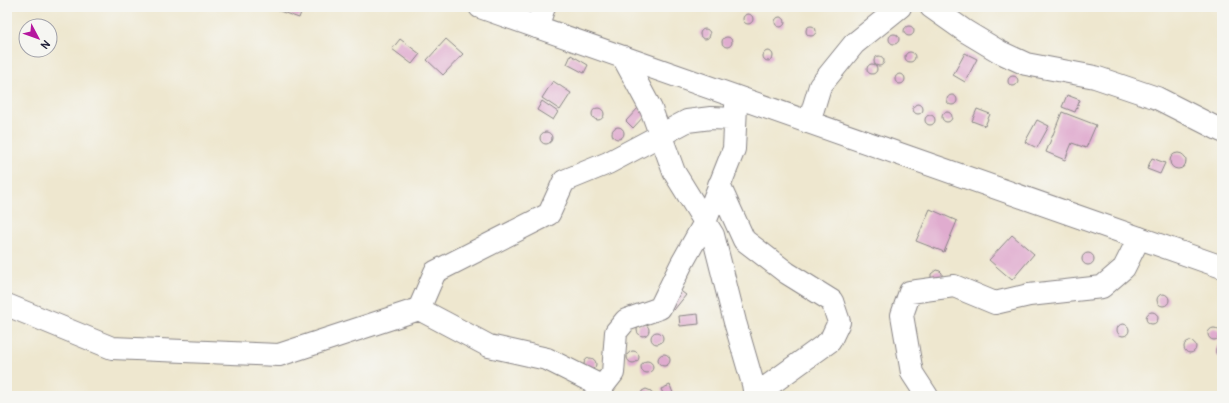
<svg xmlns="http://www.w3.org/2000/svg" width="1229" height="403" font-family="Pangolin,sans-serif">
  <rect width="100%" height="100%" fill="#f6f6f2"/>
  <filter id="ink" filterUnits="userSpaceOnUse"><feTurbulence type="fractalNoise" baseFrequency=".025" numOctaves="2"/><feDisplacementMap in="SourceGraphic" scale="8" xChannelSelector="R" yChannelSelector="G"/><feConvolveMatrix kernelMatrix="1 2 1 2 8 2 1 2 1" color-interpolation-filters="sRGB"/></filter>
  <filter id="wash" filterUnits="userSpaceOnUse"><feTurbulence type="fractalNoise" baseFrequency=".012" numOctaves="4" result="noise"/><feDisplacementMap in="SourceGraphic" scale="16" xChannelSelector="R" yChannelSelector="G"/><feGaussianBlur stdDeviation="0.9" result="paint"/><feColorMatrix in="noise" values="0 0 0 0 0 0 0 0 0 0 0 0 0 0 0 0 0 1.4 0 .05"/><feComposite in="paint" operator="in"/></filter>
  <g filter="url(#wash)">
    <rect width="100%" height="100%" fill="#eee7cf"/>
    <g id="blocks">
      <path fill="#e0accf" d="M275 7H303L299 18 274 9Z
        M743 19a5 5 0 1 1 10 0a5 5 0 1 1-10 0Z
        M775 22a5 5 0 1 1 10 0a5 5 0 1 1-10 0Z
        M806 31a5 5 0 1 1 10 0a5 5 0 1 1-10 0Z
        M904 31a5 5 0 1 1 10 0a5 5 0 1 1-10 0Z
        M700 34a5 5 0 1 1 10 0a5 5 0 1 1-10 0Z
        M889 39a5 5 0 1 1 10 0a5 5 0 1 1-10 0Z
        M722 42a5 5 0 1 1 10 0a5 5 0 1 1-10 0Z
        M400 39 420 54 412 64 392 49Z
        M446 39 463 54 443 75 427 60Z
        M763 56a5 5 0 1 1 10 0a5 5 0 1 1-10 0Z
        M905 57a5 5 0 1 1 10 0a5 5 0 1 1-10 0Z
        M965 53 977 59 965 82 953 75Z
        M571 55 588 65 584 73 567 64Z
        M874 61a5 5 0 1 1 10 0a5 5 0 1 1-10 0Z
        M867 69a5 5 0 1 1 10 0a5 5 0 1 1-10 0Z
        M895 79a5 5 0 1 1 10 0a5 5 0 1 1-10 0Z
        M1008 81a5 5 0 1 1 10 0a5 5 0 1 1-10 0Z
        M553 81 571 93 560 110 542 98Z
        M1067 95 1080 100 1075 112 1062 107Z
        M947 100a5 5 0 1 1 10 0a5 5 0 1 1-10 0Z
        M542 101 558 112 553 120 537 110Z
        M913 109a5 5 0 1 1 10 0a5 5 0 1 1-10 0Z
        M639 107 646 114 633 128 626 121Z
        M592 114a6 6 0 1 1 12 0a6 6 0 1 1-12 0Z
        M977 109 990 114 985 126 972 121Z
        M1062 112 1096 125 1086 148 1072 143 1065 160 1046 152Z
        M942 117a5 5 0 1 1 10 0a5 5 0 1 1-10 0Z
        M925 120a5 5 0 1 1 10 0a5 5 0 1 1-10 0Z
        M1037 120 1049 126 1037 148 1025 142Z
        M612 133a6 6 0 1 1 12 0a6 6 0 1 1-12 0Z
        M540 138a6 6 0 1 1 12 0a6 6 0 1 1-12 0Z
        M1170 161a8 8 0 1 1 16 0a8 8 0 1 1-16 0Z
        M1152 158 1165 163 1160 174 1147 169Z
        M930 209 957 221 944 252 916 241Z
        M1012 235 1034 254 1012 280 989 260Z
        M1082 259a6 6 0 1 1 12 0a6 6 0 1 1-12 0Z
        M936 270 940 271 942 273V279L931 278V274Z
        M678 289 686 295 674 310 666 304Z
        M1157 300a6 6 0 1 1 12 0a6 6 0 1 1-12 0Z
        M1146 318a6 6 0 1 1 12 0a6 6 0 1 1-12 0Z
        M698 314 699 324 680 326 679 316Z
        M1117 330a6 6 0 1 1 12 0a6 6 0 1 1-12 0Z
        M637 330a6 6 0 1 1 12 0a6 6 0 1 1-12 0Z
        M1208 334a6 6 0 1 1 12 0a6 6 0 1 1-12 0Z
        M651 338a6 6 0 1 1 12 0a6 6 0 1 1-12 0Z
        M1184 347a6 6 0 1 1 12 0a6 6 0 1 1-12 0Z
        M1218 345H1222V357L1218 356 1216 353V349Z
        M627 357a6 6 0 1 1 12 0a6 6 0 1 1-12 0Z
        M658 360a6 6 0 1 1 12 0a6 6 0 1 1-12 0Z
        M584 364a6 6 0 1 1 12 0a6 6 0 1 1-12 0Z
        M641 367a6 6 0 1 1 12 0a6 6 0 1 1-12 0Z
        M670 385 674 396H664L661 389Z
        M646 389 651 391 653 396H641L642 391Z"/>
    </g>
  </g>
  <g filter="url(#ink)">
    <use href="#blocks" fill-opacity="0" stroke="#888485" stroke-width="1"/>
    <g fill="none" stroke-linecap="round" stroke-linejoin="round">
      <g stroke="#888485" stroke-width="24">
        <path id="minor" d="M931 7 965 31 1000 52 1026 64 1095 77 1157 98 1222 131
          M537 27 544 7
          M623 57 651 109 674 172 713 235 735 322 753 384 755 396
          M809 122 820 86 854 44 900 7
          M719 185 744 240 787 273 832 301 839 322 830 341 754 396
          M7 305 112 348 279 355 419 309 435 272 549 214 564 181 608 163 687 121 711 118 735 119
          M419 309 489 346 547 359 603 387
          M595 396 613 373 616 332 626 320 660 308 681 265 705 222 734 149 736 106
          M927 396 912 373 902 315 910 292 954 286 995 303 1029 295 1102 287 1124 268 1139 238"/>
      </g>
      <g stroke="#888485" stroke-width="24">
        <path id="major" d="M480 7 1222 267"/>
      </g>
      <use href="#minor" stroke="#fff" stroke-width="22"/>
      <use href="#major" stroke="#fff" stroke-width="22"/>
    </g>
  </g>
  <rect width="1229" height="403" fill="none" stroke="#f6f6f2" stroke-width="24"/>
  <g transform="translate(38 38) rotate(131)"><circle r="19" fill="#f6f6f2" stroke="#a1a1a9"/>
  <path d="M0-3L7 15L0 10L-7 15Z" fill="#b5179e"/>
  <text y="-6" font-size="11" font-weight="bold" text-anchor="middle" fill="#22223b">N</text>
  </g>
</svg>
